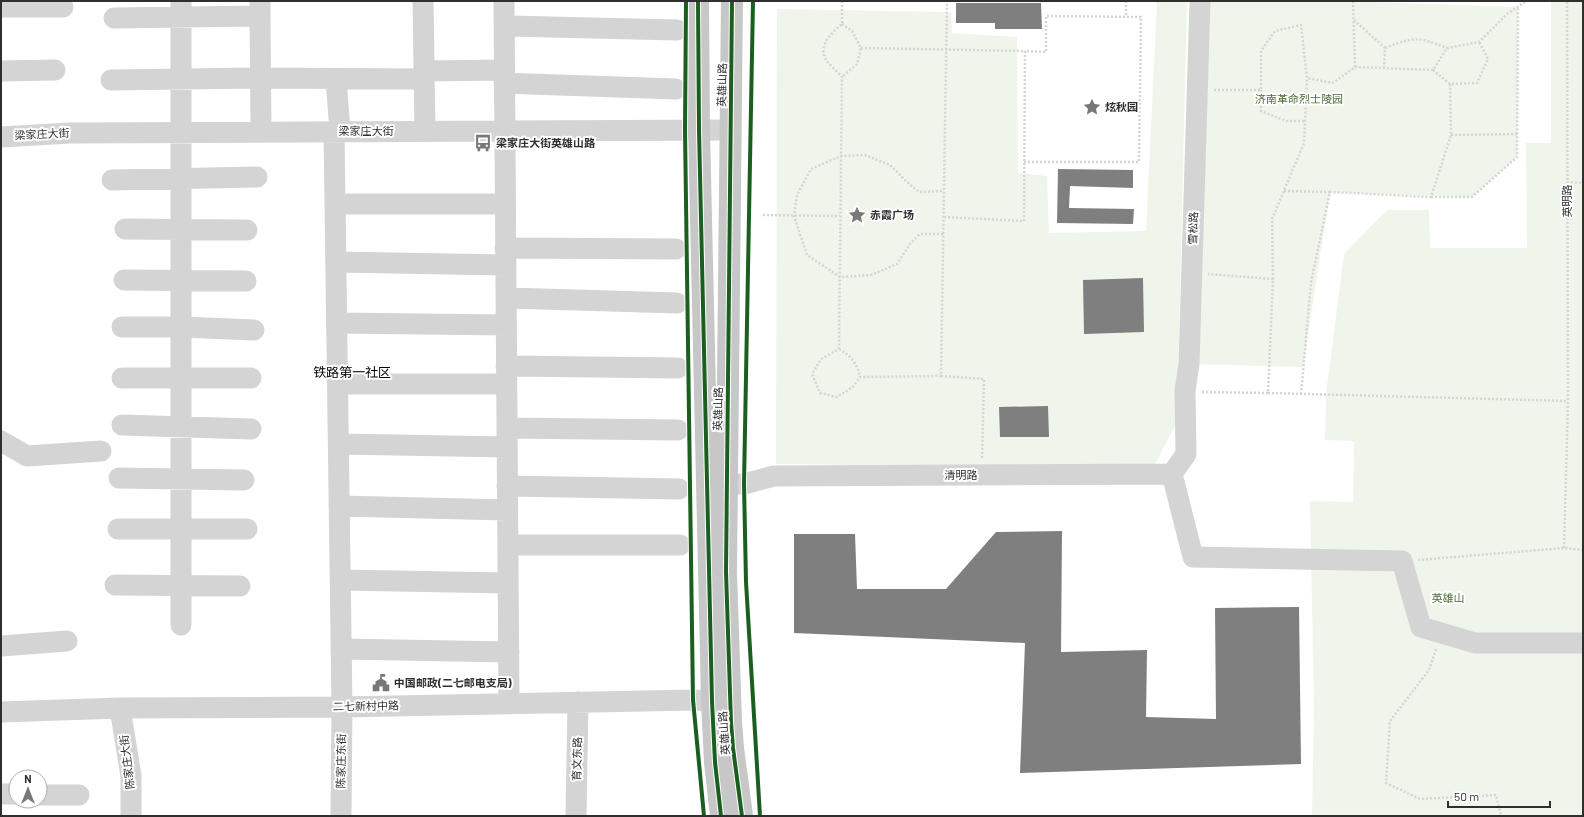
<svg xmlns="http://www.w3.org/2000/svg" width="1584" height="817" font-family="Barlow,'Noto Sans SC',sans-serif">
  <rect width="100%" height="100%" fill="#fff"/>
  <path fill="#f0f5eb" d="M1157 1H1187L1177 422 1153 468 776 464 777 9 951 12 952 33 1017 37 1018 173 1047 176 1049 233 1146 231Z
    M1205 1H1339L1518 7 1517 157 1472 197 1330 192 1303 367 1189 364Z
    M1551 1H1582L1583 816H1312L1314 707 1310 501 1353 502 1354 441 1325 440 1326 394 1344 254 1387 210H1429L1430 248H1527L1526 143H1551Z"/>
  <path fill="#7f7f7f" d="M956 3H1041L1042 29H995V23H956Z
    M1058 169 1133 170V188L1070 186 1069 208 1134 209 1133 224 1057 223Z
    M1143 278 1144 332 1084 334 1083 280Z
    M1048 406 1049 437H1000L999 407Z
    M1062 531 1061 652 1147 650 1146 717 1216 719 1215 608 1299 607 1301 764 1020 773 1025 643 794 633V534H855L857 589H946L996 532Z"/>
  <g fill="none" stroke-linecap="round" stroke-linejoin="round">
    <path stroke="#d4d4d4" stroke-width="2.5" stroke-dasharray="2 2" stroke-linecap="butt" d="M842 1V24C833 32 819 43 825 58 828 64 837 71 842 77L839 349 821 359 812 374 820 393 837 397 853 387 860 377 941 376 947 1
      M1126 1V16
      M1354 20 1385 48 1384 68
      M842 24 852 31 861 48 857 64 842 77
      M861 48 1025 51 1024 221 944 217
      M1385 48C1415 36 1418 37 1447 48
      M1355 67 1433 70 1447 48 1479 42 1507 14 1526 1
      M1433 70 1450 84 1477 83 1488 59 1479 42
      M1214 90H1261V51L1275 31 1301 25 1307 78 1333 83 1355 67 1353 1
      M1261 90V111L1286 121H1305
      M1451 135 1517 134
      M1024 162H1139L1141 17 1046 16V52L1025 51
      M1567 182 1583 183
      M1284 191 1330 192
      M1431 197H1472L1517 157 1518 7
      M763 215 840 216
      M943 234H920L910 244 897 264 871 275 840 277 807 255 794 216 797 195 811 169 841 156 865 155 890 165 907 182 919 192 944 191
      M1273 279 1272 219 1304 143 1307 78
      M839 349C851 356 857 363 860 377
      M941 376 984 379 982 458
      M1202 392 1268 393 1273 279 1208 274
      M1268 393 1568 401
      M1301 394 1311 282 1330 192 1431 197 1451 135 1450 84
      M1564 548 1568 401 1567 1
      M1418 560 1564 548 1583 550
      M1436 649 1429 670 1390 721 1386 783 1420 799 1496 795 1501 816"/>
    <path stroke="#d4d4d4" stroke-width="21" d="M423 1 425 131
      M504 1 509 703
      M1 7H63
      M260 16 261 132
      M114 18 260 16V1
      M504 26 677 30
      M1 71 55 70
      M424 71 504 70
      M336 79 340 131
      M111 80 261 78 424 79
      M504 83 676 89
      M334 131 342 707 341 816
      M1 137 70 133 730 130
      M112 180 257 177
      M336 204H505
      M125 229 247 230
      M505 248 676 249
      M337 262 505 265
      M124 280 246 281
      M506 298 677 303
      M337 323 506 325
      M122 327H181L254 330
      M506 366 678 368
      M122 378H251
      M338 384H506
      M122 425 251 429
      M507 428 678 430
      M1 441 27 456 101 451
      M339 444 507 447
      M1172 474 1193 557 1402 561 1421 627 1475 643H1583
      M119 478 244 480
      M727 484H744L774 476 1172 474 1186 454 1185 391 1189 364 1200 1
      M507 486 679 489
      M339 506 508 510
      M118 529H247
      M508 545H680
      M340 580 508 583
      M115 585 240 586
      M181 625V1
      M1 646 67 641
      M341 649 509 652
      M120 708 131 776V816
      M1 712 120 708 342 707 693 700 712 701 730 698
      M1 794H16
      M40 795H79
      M576 816 578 702"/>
    <path stroke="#c7c7c7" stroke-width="22" d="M698 1 699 130 712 701 715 762 721 816
      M732 1 726 572 731 722 733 748 742 816"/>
    <g stroke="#fff" stroke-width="6">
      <path id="cycleway" d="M686 1 685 130 693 700 704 816
        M698 1 699 130 712 701 715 762 721 816
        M732 1 726 572 731 722 733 748 742 816
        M753 1 744 484 746 582 760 816"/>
    </g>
    <use href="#cycleway" stroke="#1b5e20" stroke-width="4"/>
  </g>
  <defs>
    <g id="sight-bare" transform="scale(1.38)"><path d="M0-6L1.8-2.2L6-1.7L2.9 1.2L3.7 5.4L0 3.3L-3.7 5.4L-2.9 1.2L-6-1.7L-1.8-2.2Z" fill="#787878" stroke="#fff" stroke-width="2.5" paint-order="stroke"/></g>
    <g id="bus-bare" transform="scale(1.38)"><path d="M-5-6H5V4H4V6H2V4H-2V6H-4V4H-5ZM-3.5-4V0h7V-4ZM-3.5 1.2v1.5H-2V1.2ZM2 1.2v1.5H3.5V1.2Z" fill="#787878" stroke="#fff" stroke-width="2.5" paint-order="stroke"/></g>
    <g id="civic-bare" transform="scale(1.38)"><path d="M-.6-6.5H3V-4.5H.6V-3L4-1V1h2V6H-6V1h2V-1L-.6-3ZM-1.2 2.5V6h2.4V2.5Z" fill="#787878" stroke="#fff" stroke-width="2.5" paint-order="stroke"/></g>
  </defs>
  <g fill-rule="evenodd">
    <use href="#sight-bare" x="1092" y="107"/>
    <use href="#bus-bare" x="483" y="143"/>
    <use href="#sight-bare" x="857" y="215"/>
    <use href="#civic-bare" x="381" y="683"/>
  </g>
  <g text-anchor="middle" stroke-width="4" stroke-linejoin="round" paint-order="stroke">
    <g font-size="11" fill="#2f2f2f" stroke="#fff">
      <text transform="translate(722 85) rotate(-89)" y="4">英雄山路</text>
      <text x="366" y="135">梁家庄大街</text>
      <text transform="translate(42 134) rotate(-3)" y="4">梁家庄大街</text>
      <text transform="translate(1567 201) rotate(-90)" y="4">英明路</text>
      <text transform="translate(1193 228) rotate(-88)" y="4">雪松路</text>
      <text transform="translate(718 409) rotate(-89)" y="4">英雄山路</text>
      <text x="961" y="479">清明路</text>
      <text transform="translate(366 706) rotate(-1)" y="4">二七新村中路</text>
      <text transform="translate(724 733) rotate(-94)" y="4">英雄山路</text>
      <text transform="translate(577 759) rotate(-89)" y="4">育文东路</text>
      <text transform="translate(341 761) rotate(-89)" y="4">陈家庄东街</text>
      <text transform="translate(127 762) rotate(-97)" y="4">陈家庄大街</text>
    </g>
    <g font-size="11" fill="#4f6e38" stroke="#fff">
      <text x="1299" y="103">济南革命烈士陵园</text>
      <text x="1448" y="602">英雄山</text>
    </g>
    <g font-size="11" font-weight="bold" fill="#2f2f2f" stroke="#fff" text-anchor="start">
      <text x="1105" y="111">炫秋园</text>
      <text x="496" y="147">梁家庄大街英雄山路</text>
      <text x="870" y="219">赤霞广场</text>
      <text x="394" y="687">中国邮政(二七邮电支局)</text>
    </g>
    <g font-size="13" fill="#000" stroke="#fff">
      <text x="352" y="377">铁路第一社区</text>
    </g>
  </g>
  <rect width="1584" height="817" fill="none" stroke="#2f2f2f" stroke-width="4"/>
  <g transform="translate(28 789)"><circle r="19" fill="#ffffff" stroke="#acacac"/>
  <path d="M0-3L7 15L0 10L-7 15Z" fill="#787878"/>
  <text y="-6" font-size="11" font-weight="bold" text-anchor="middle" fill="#2f2f2f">N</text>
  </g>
  <path d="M1448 801v6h102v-6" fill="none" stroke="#2f2f2f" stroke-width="2"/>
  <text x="1454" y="801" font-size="12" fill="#2f2f2f" stroke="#ffffff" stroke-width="3" paint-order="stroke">50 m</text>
</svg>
